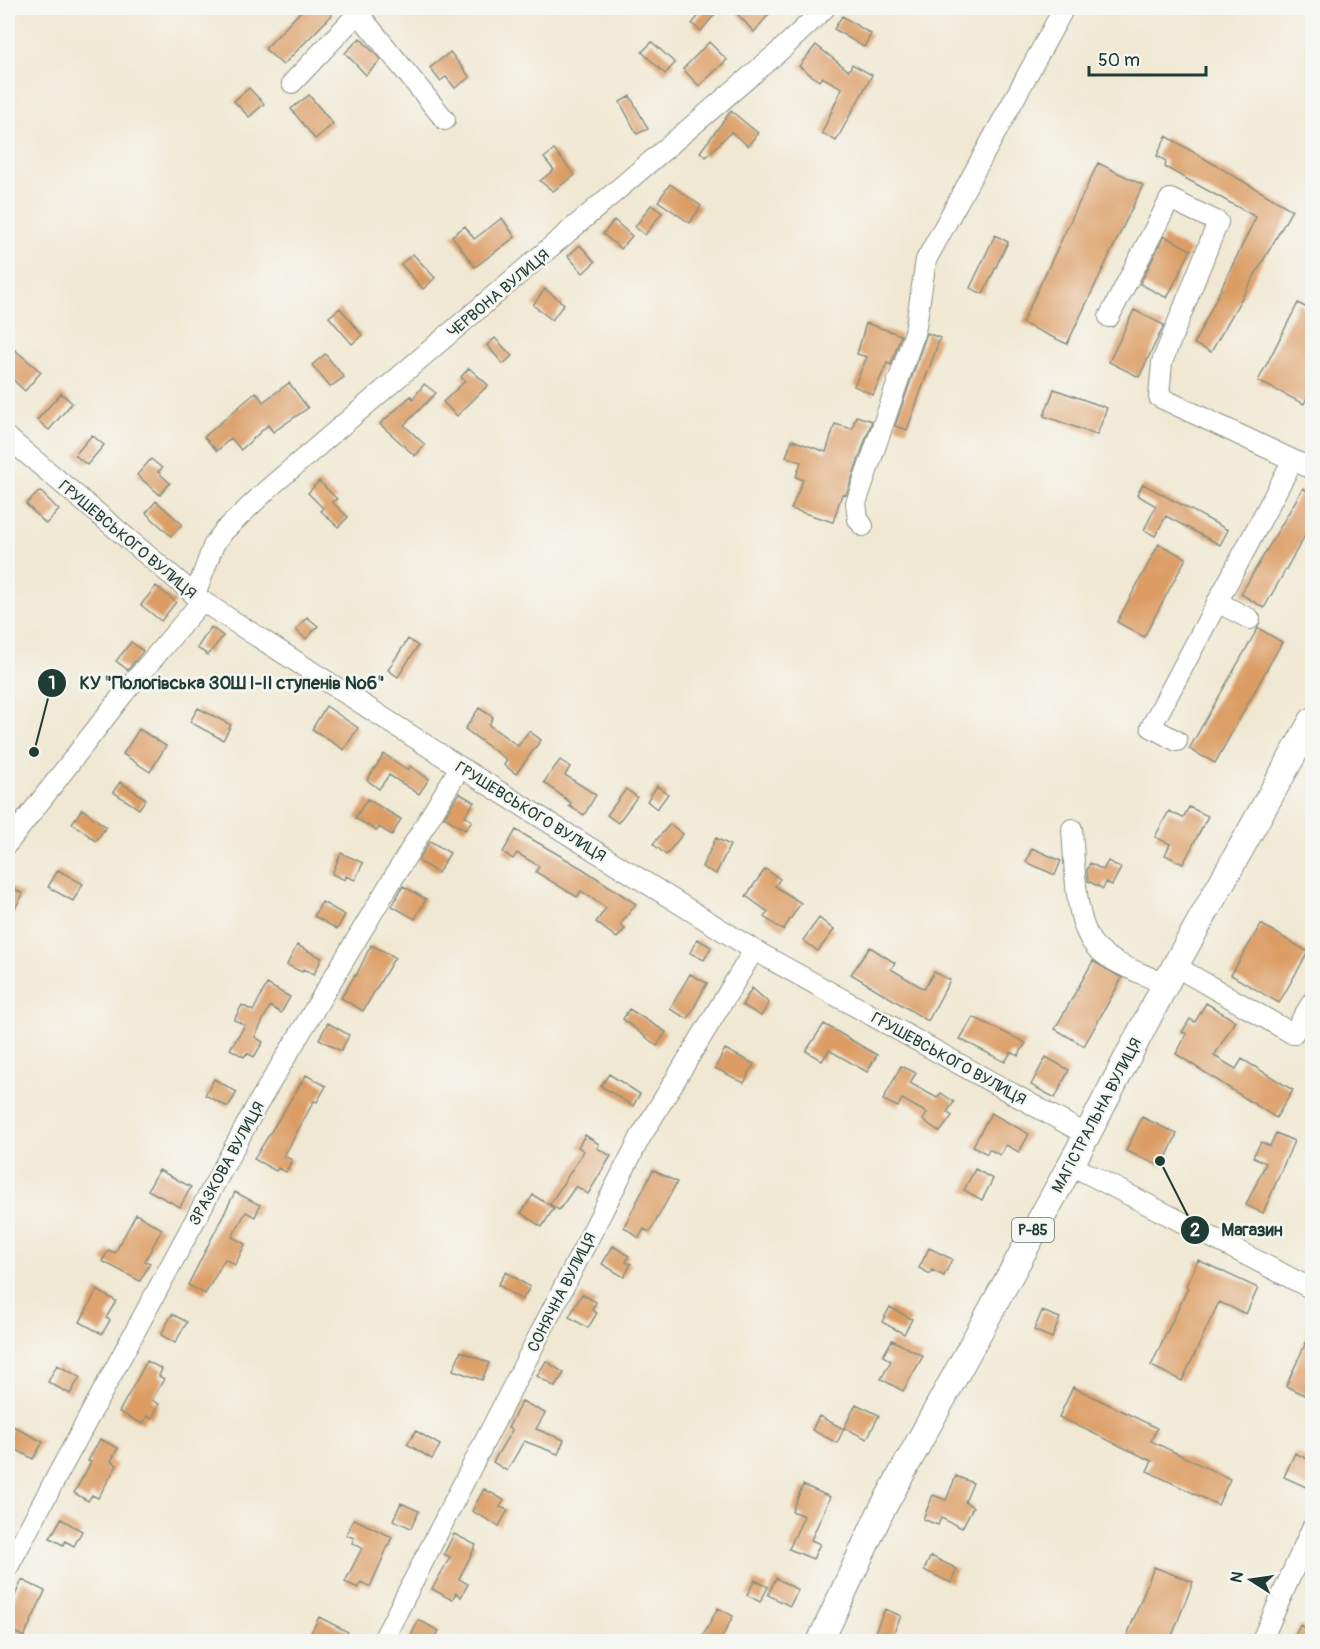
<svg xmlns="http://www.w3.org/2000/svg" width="1320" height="1649" font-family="Pangolin,sans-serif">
  <rect width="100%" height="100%" fill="#f6f6f2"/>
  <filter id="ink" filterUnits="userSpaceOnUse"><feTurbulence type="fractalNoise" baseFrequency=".0167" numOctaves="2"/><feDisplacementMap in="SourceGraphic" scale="12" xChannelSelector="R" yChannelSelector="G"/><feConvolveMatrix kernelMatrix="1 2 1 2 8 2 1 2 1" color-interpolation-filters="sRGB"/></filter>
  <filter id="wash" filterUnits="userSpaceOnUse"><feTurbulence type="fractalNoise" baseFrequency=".008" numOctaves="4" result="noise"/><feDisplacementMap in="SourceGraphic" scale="24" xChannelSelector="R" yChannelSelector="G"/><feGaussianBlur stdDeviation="1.35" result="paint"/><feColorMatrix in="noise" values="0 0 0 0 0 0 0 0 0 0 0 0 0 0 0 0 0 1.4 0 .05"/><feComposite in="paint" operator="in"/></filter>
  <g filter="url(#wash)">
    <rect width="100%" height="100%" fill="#f0e8d2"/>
    <g id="blocks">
      <path fill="#dc9c64" d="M304 8H324L332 15 283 65 265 49Z
        M705 8H720L701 31 692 24Z
        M732 8H763L769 14 754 32Z
        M842 16 871 34 864 47 834 29Z
        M360 38 381 60 366 75 345 53Z
        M652 42 675 63 665 74 642 52Z
        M709 42 727 60 699 86 683 69Z
        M816 45 849 71 852 64 872 75 836 141 822 133 842 88 822 77 819 81 799 66Z
        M450 52 470 77 455 88 446 77 440 81 430 68Z
        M249 88 264 104 249 117 234 101Z
        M309 95 333 124 315 139 291 109Z
        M630 96 648 129 637 134 620 102Z
        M731 111 758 133 748 146 731 132 706 157 700 152Z
        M1166 136 1292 210 1211 352 1194 344 1256 217 1165 167 1166 161 1157 156Z
        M554 150 575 175 553 191 540 181 554 170 544 158Z
        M1098 163 1143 185 1067 344 1022 323Z
        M670 184 701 206 690 223 658 201Z
        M651 205 662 213 645 235 635 227Z
        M502 218 515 237 475 267 452 236 465 226 474 239Z
        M614 220 632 236 621 249 603 234Z
        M995 235 1008 242 983 294 970 288Z
        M1164 236 1191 250 1167 298 1140 284Z
        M580 245 595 262 583 273 568 256Z
        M413 254 435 278 423 289 401 264Z
        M545 289 564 304 552 320 533 305Z
        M1298 303 1312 311V387L1304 404 1258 381Z
        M340 308 362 335 352 344 329 317Z
        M1134 310 1164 325 1139 377 1109 362Z
        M866 323 901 335 891 365 887 363 873 395 854 386 867 357 857 354Z
        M927 333 940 338 907 430 895 426Z
        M495 338 512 356 503 364 487 345Z
        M8 344 41 372 25 391 8 375Z
        M325 354 344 377 330 387 312 365Z
        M469 368 488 385 457 416 443 402 465 381 461 377Z
        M289 383 308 408 273 432 268 425 241 450 231 438 217 451 204 437 256 392 263 402Z
        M424 384 436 393 404 425 425 445 415 456 380 424 411 396 413 399Z
        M1054 389 1107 408 1097 435 1044 416Z
        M61 393 72 403 49 430 37 420Z
        M856 416 872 421 846 495 842 494 833 522 791 509 803 480 796 477 801 462 786 457 792 440 826 452 835 424 852 429Z
        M92 435 104 445 87 465 75 455Z
        M151 459 162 468 158 472 170 483 160 495 137 475Z
        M319 481 337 499 332 502 348 517 338 527 321 511 323 508 308 493Z
        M1143 484 1228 530 1220 545 1166 516 1155 536 1144 530 1156 506 1137 495Z
        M1303 488 1312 494V523L1264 608 1241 594Z
        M40 491 59 510 46 524 26 504Z
        M156 501 182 524 171 536 146 513Z
        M1159 544 1186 558 1144 637 1117 622Z
        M156 586 176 602 161 621 141 605Z
        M307 617 318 626 306 639 296 630Z
        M211 627 223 636 208 655 197 648Z
        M1258 628 1282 642 1215 763 1189 749Z
        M408 639 418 646 398 677 388 670Z
        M131 642 143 651 128 670 116 661Z
        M326 706 358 728 344 750 312 729Z
        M198 708 231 725 223 740 190 722Z
        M479 708 493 717 489 725 518 746 529 731 541 740 516 774 504 765 507 760 465 729Z
        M139 729 166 746 150 772 123 754Z
        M384 754 408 770 410 766 429 779 419 794 389 775 379 789 367 780Z
        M560 760 570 767 565 775 596 795 584 815 569 806 571 803 544 782Z
        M120 782 146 799 139 809 113 792Z
        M657 786 668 794 657 809 647 801Z
        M626 789 637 797 618 823 607 815Z
        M459 793 474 802 465 816 472 821 465 830 444 817Z
        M367 799 401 819 392 835 379 827 377 831 355 818Z
        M1189 807 1208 816 1183 864 1165 855 1170 844 1155 837 1169 811 1183 818Z
        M82 809 106 827 96 841 72 823Z
        M670 824 683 834 666 855 653 844Z
        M516 830 583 869 636 904 620 925 625 929 617 938 596 922 606 908 581 891 577 897 536 872 539 866 517 853 513 859 503 852Z
        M716 838 730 845 716 874 702 867Z
        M430 841 450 853 438 873 418 861Z
        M1032 848 1061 861 1055 875 1026 862Z
        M341 853 363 863 355 880 346 876 345 880 332 874Z
        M1108 861 1121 868 1112 885 1106 882 1103 889 1088 881 1087 870 1090 863 1103 870Z
        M765 869 780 879 775 886 801 903 783 930 764 917 768 912 746 896Z
        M58 870 83 884 73 901 48 887Z
        M8 885 23 894 8 921Z
        M403 886 426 899 415 919 392 906Z
        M322 902 345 915 337 929 314 916Z
        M819 918 834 930 818 951 803 940Z
        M1261 924 1308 952 1279 1003 1231 975Z
        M697 939 711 947 704 960 690 953Z
        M297 945 322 958 314 974 303 969 302 972 287 965Z
        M371 945 395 957 363 1011 341 998 355 975 356 976Z
        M870 947 895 963 891 969 924 989 934 972 950 980 928 1021 851 974Z
        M1093 961 1122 978 1084 1046 1055 1029Z
        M690 974 707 983 688 1019 670 1009Z
        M267 984 290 997 281 1013 270 1006 255 1037 263 1042 254 1057 247 1053 244 1057 230 1049 245 1025 234 1020 242 1005 253 1011Z
        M752 988 769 1003 761 1016 742 1005Z
        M1206 1003 1235 1021 1214 1056 1236 1069 1242 1059 1293 1090 1276 1118 1176 1054 1187 1034 1182 1032 1190 1019 1195 1022Z
        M629 1009 666 1032 657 1046 623 1019Z
        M973 1017 1026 1043 1018 1056 1011 1052 1005 1062 960 1039Z
        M328 1023 349 1035 341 1051 319 1039Z
        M824 1024 877 1055 867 1072 829 1050 822 1061 806 1051Z
        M725 1049 754 1064 744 1083 715 1068Z
        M1046 1057 1069 1070 1055 1098 1031 1085Z
        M901 1066 916 1073 910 1083 937 1098 941 1093 954 1102 947 1112 952 1116 940 1132 923 1120 927 1113 902 1099 898 1107 883 1100Z
        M609 1074 640 1094 633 1106 601 1086Z
        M306 1075 326 1086 317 1102 314 1101 284 1156 292 1160 286 1172 278 1168 276 1171 254 1159Z
        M214 1079 237 1092 228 1107 205 1095Z
        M991 1113 1029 1134 1019 1152 1006 1145 1000 1155 989 1149 987 1154 973 1146Z
        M1142 1117 1177 1134 1162 1167 1126 1151Z
        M1276 1133 1294 1141 1263 1213 1246 1205 1266 1163 1253 1157 1261 1142 1270 1146Z
        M585 1135 599 1144 597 1148 611 1156 588 1194 576 1186 559 1210 550 1204 584 1151 578 1147Z
        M975 1169 993 1179 982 1200 964 1190Z
        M159 1170 191 1187 180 1207 148 1190Z
        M653 1170 677 1182 650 1232 644 1229 639 1238 624 1227Z
        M235 1192 260 1205 255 1217 246 1212 232 1237 245 1244 235 1265 225 1259 205 1294 188 1285Z
        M533 1195 554 1208 542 1227 521 1213Z
        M136 1214 162 1229 145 1261 150 1263 140 1281 102 1261 109 1250 115 1253Z
        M613 1246 629 1256 626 1262 631 1264 624 1277 602 1264Z
        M929 1248 952 1259 944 1276 932 1270 930 1274 919 1268Z
        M1198 1260 1258 1288 1246 1314 1219 1302 1182 1381 1151 1366 1188 1288 1186 1286Z
        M506 1272 530 1287 522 1300 498 1285Z
        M97 1290 116 1301 106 1318 110 1320 102 1334 80 1322Z
        M582 1294 596 1302 592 1310 597 1313 588 1328 569 1317Z
        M890 1307 912 1319 904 1334 882 1322Z
        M1042 1311 1060 1318 1052 1338 1034 1330Z
        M172 1314 187 1322 175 1343 161 1335Z
        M1312 1329V1399L1286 1386Z
        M892 1340 923 1356 903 1391 881 1379 891 1361 883 1356Z
        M461 1351 489 1363 482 1380 453 1370Z
        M147 1361 162 1369 159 1376 164 1379 152 1400 159 1404 152 1419 147 1416 143 1424 119 1412Z
        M546 1361 564 1373 555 1387 537 1376Z
        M57 1365 80 1377 70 1394 48 1382Z
        M1073 1387 1157 1428 1151 1441 1230 1479 1218 1505 1147 1471 1152 1461 1059 1417Z
        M522 1401 545 1413 536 1429 564 1440 558 1454 524 1441 507 1471 493 1462 512 1430 508 1428Z
        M856 1404 879 1415 867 1439 844 1428Z
        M819 1416 844 1429 837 1443 812 1430Z
        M13 1426 43 1442 33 1459 8 1445V1436Z
        M416 1431 440 1445 432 1459 407 1444Z
        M100 1439 118 1448 111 1461 117 1465 98 1498 92 1495 88 1501 74 1493 91 1462 88 1461Z
        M1295 1453 1312 1461V1478L1308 1488 1284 1477Z
        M956 1476 973 1483 965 1502 973 1507 962 1528 941 1518 938 1525 923 1519 933 1495 946 1500Z
        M803 1485 830 1497 811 1540 820 1544 813 1559 789 1549 804 1516 792 1511Z
        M484 1489 504 1500 500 1507 508 1510 499 1526 472 1511Z
        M401 1503 419 1511 411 1528 393 1520Z
        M61 1519 82 1531 74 1546 65 1541 63 1545 50 1538Z
        M354 1519 392 1537 370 1587 361 1582 358 1588 345 1582 362 1548 352 1543 354 1538 346 1535Z
        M454 1534 476 1545 459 1579 468 1584 461 1597 456 1593 452 1600 432 1589 450 1557 444 1554Z
        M931 1556 957 1569 951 1583 924 1570Z
        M1154 1567 1193 1582 1170 1641H1125Z
        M776 1578 798 1590 790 1606 768 1595Z
        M22 1580 45 1591 24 1637 8 1629V1611Z
        M755 1580 768 1587 760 1602 747 1595Z
        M718 1608 733 1616 720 1641H700Z
        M885 1609 901 1616 890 1641 874 1635Z
        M319 1617 348 1632 343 1641H328L311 1633Z
        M419 1620 439 1631 433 1641H408Z
        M1300 1625 1312 1631V1641H1292Z"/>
    </g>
  </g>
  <g filter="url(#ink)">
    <use href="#blocks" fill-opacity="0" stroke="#889283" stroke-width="1.5"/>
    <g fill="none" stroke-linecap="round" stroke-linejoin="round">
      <g stroke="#889283" stroke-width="22">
        <path id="minor" d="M354 8 445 120
          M292 83 363 8
          M1109 317 1170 199 1218 222 1162 362 1159 397 1312 469
          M8 438 202 601 460 767 754 950 1087 1135
          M863 526 858 519 856 503 915 332 926 260 1064 8
          M195 595 214 544 224 531 269 488 782 49 825 8
          M1217 602 1250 619
          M1177 741 1151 727 1293 460
          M1072 829C1075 862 1073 930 1100 951 1117 966 1145 974 1166 985
          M8 843 124 693 202 601
          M1175 966 1293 1034 1312 1002
          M1069 1164 1312 1289
          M8 1567 257 1105 460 767
          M382 1642 640 1138 754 950
          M1261 1642 1312 1528"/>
      </g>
      <g stroke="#889283" stroke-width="28">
        <path id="major" d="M820 1642 880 1513 1087 1135 1175 966 1312 721"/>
      </g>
      <use href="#minor" stroke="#fff" stroke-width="20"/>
      <use href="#major" stroke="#fff" stroke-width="26"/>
    </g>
  </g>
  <g text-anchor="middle" stroke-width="5" stroke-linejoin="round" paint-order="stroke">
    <rect fill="#f6f6f2" stroke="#60746d" stroke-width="1.5" x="1012" y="1218" width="42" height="24" rx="4.5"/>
    <g font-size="15" font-weight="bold" fill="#1f3d34">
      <text x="1033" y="1235">Р-85</text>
    </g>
    <g font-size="16" fill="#1f3d34" stroke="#f6f6f2">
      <text transform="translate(498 293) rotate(-40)" y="6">ЧЕРВОНА ВУЛИЦЯ</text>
      <text transform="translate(128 539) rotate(40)" y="6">ГРУШЕВСЬКОГО ВУЛИЦЯ</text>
      <text transform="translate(531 811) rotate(32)" y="6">ГРУШЕВСЬКОГО ВУЛИЦЯ</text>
      <text transform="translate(949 1058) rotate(29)" y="6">ГРУШЕВСЬКОГО ВУЛИЦЯ</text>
      <text transform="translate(1096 1115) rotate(-62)" y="6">МАГІСТРАЛЬНА ВУЛИЦЯ</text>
      <text transform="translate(226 1163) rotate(-61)" y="6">ЗРАЗКОВА ВУЛИЦЯ</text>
      <text transform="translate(561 1292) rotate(-63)" y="6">СОНЯЧНА ВУЛИЦЯ</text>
    </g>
  </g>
  <path fill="none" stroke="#1f3d34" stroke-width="2" d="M34 752L52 683M1160 1161L1195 1230"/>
  <g fill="#1f3d34" stroke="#f6f6f2" stroke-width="2">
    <circle cx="34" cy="752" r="6"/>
    <circle cx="1160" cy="1161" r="6"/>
    <circle cx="52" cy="683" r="15"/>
    <circle cx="1195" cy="1230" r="15"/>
  </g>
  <g font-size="18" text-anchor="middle" font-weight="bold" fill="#fff">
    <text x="52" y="689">1</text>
    <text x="1195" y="1236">2</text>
  </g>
  <g font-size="18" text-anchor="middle" font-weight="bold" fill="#1f3d34" stroke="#f6f6f2" stroke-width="5" stroke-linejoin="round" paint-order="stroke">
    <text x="232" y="689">КУ "Пологівська ЗОШ І-ІІ ступенів №6"</text>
    <text x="1252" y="1236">Магазин</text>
  </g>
  <rect width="1320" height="1649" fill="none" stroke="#f6f6f2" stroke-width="30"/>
  <g transform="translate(1251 1580) rotate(282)" stroke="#f6f6f2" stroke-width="4.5" paint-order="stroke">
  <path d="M0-4.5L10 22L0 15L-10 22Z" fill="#1f3d34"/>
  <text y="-9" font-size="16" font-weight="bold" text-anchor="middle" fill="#1f3d34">N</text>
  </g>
  <path d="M1089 66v9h117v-9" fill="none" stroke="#1f3d34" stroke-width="3"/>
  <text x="1098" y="66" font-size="18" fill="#1f3d34" stroke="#f6f6f2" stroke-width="4.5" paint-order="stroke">50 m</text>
</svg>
